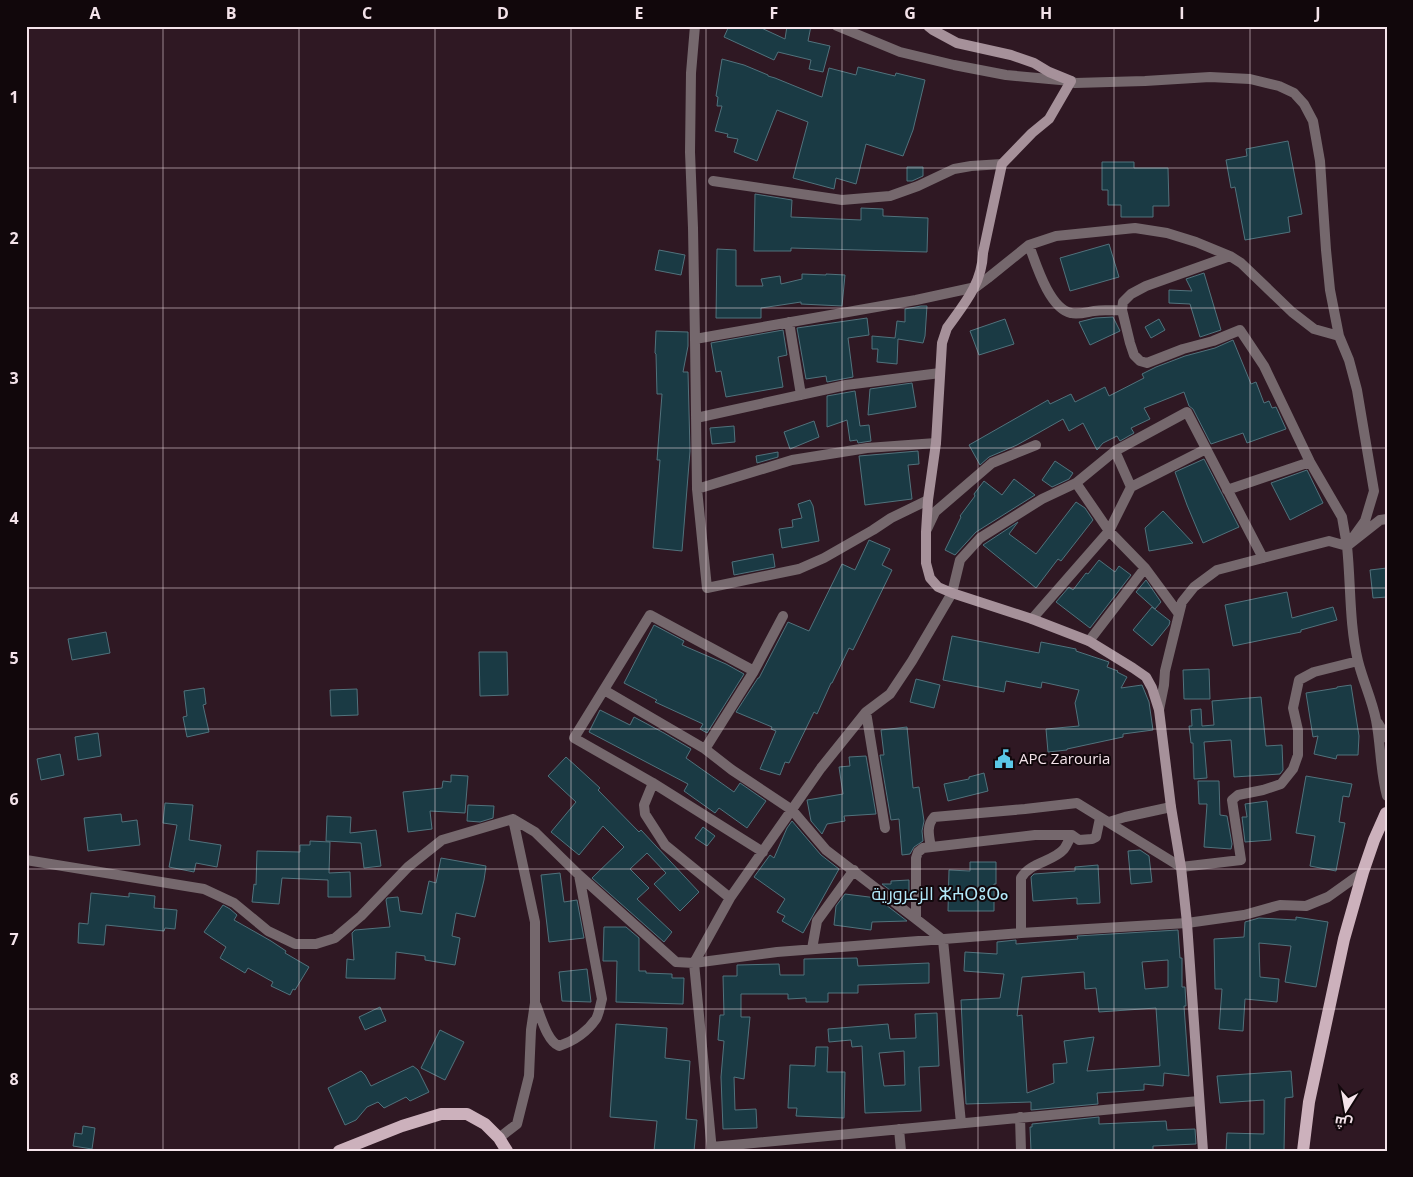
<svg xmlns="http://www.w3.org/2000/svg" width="1413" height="1177" font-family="'Open Sans',Cairo,'Noto Sans Tifinagh',sans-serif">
  <rect width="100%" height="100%" fill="#2f1823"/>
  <path fill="#1a3a44" stroke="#51727c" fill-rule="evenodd" d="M729 26H757L785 39 787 26H811L808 41 830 46 823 72 809 69 811 60 778 52 774 60 724 37Z
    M722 59 744 65 768 75V76L775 78 819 96 822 97 829 68 856 75 858 67 895 76 896 73 925 80 913 130 903 156 866 144 856 184 836 178 834 189 793 178 808 122 777 110 757 161 734 152 738 139 727 137 728 134 715 131 722 106H717L718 97 716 96Z
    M1288 141 1302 214 1288 217 1290 232 1245 240 1235 187 1231 188 1226 160 1247 156 1246 149Z
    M1102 162H1134V168H1168L1169 206H1153V217H1121V205H1108V190H1102Z
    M907 167H923V176L912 181H907Z
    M755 194 792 200 791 217 861 220V208L883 209V216L928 218 927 252 791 248V251H754Z
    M1109 244 1119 277 1070 291 1060 258Z
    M717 249 736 250V286H763L761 279 780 276 781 284 802 279V274L826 275V274L845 275 842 306 801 304V302L761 308V318H716Z
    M659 250 685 255 681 275 655 270Z
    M1204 273 1221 330 1200 337 1190 304 1169 303V290L1192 291 1186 279Z
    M921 306H927L925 336 923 343 898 339 897 364 877 362 878 349H872V336L895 338 897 321 905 322V309Z
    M1113 317 1120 331 1090 345 1079 322 1095 318Z
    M867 318 869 335 848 338 853 377 827 382 826 376 806 379 797 328Z
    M1005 319 1014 344 979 355 970 331Z
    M1159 319 1165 330 1151 338 1145 327Z
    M783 330 787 355 778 357 783 387 726 397 721 371 716 372 711 343Z
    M656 331 688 332V346L683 372H688L690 451 682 551 653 548 660 460H657L662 394H657L656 354 655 353Z
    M1233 340 1251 384 1256 382 1264 403 1269 401 1272 408 1276 407 1286 429 1247 443 1243 433 1211 444 1193 409 1189 406 1184 392 1144 408 1150 419 1131 428 1134 433 1120 441 1117 436 1103 443 1097 450 1083 423 1069 431 1063 419 1017 445 989 457 980 465 969 445 1048 400 1050 404 1071 394 1075 402 1105 387 1109 396 1144 378 1142 374 1156 367 1185 356 1215 348Z
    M912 383 916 407 868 415 870 389Z
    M855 391 860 426 869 425 871 441 858 443 857 440 850 441 847 420 827 427V396Z
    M814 421 819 437 790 449 784 432Z
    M734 426 735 442 712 444 710 428Z
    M918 451 919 464 908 465 912 499 865 505 859 456Z
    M778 452V457L757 463 756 456Z
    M1204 459 1239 527 1203 543 1187 505 1175 472Z
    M1055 461 1073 473 1069 479 1052 487 1042 480Z
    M1307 470 1323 503 1290 520 1271 483Z
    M1014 479 1035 495 976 532 955 555 945 550 961 517 960 516 975 496 974 494 984 481 1002 495Z
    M810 500 813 506 819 541 782 548 779 529 793 527 792 520 802 518 798 504Z
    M1076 502 1085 508 1093 520 1061 561 1058 559 1036 588 983 545 1018 522 1009 534 1036 554Z
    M1163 511 1193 543 1149 551 1145 528Z
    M869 540 890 549 882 565 892 570 853 650 849 648 832 683H831L817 714 814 712 789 763 785 762 780 775 760 769 776 731 771 729 772 727 736 712 758 678H759L788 622 809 631 842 564 855 570Z
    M773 554 775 567 734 575 732 562Z
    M1099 560 1115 572 1119 566 1131 575 1090 628 1056 602 1069 587 1073 590 1086 573 1088 574Z
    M1387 568V597L1373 598 1370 570Z
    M1146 580 1161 602 1155 609 1136 592Z
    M1287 592 1292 618 1333 607 1337 620 1301 630V632L1233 646 1225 605Z
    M1152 607 1170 621 1169 625 1152 646 1133 630Z
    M654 625 684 641 682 645 726 664 744 674 707 733 700 729 703 724 655 702 657 700 624 683Z
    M106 632 110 653 72 660 68 639Z
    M952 636 1039 653 1041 642 1076 649V651L1109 662 1107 667 1118 671 1117 672 1127 677 1121 688 1142 685 1149 702 1153 730 1123 734V737L1067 749V750L1048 752 1046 729 1079 726 1075 703 1079 690 1042 682 1041 688 1006 681 1004 692 943 680Z
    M479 652H507L508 695 480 696Z
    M1209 669 1210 699H1184L1183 670Z
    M916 679 940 685 934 708 910 702Z
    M1351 685 1359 736 1358 755H1337L1336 759 1314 754 1318 736 1313 737 1306 693 1337 688V687Z
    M204 688 206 704 203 705 209 732 187 737 183 717 187 716 184 691Z
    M357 689 358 715 331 716 330 690Z
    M1261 697 1266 746 1282 745 1283 770 1280 774 1234 777 1231 740 1204 742 1207 778 1194 779 1193 743H1191L1189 726H1192L1191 710 1201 709 1202 726 1214 725 1212 701Z
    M600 710 630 725 634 717 664 733 691 749 686 758 734 792 740 783 766 801 747 828 719 808 715 813 684 791 688 784 589 732Z
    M907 727 913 788 919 787 924 821 922 831 923 841 914 847 910 854 902 855 899 819 891 820 880 755H884L881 730Z
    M98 733 101 756 78 760 75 737Z
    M60 754 64 775 41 780 37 759Z
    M866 756 876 814 844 816 845 821 827 824 822 834 811 821 807 800 843 794 839 767 850 766 849 757Z
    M566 757 600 788 598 790 639 832 641 830 699 892 680 911 654 884 666 873 647 853 630 869 649 888 637 899 672 932 664 942 592 878 624 847 603 826 579 855 551 832 576 802 548 776Z
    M984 773 988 791 948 801 944 784 969 779V777Z
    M451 775 468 776 465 813 430 811 432 829 408 832 403 792 442 788 443 781 451 782Z
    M1306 776 1352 784 1349 797 1343 796 1339 822 1345 823 1336 871 1310 866 1315 836 1296 833Z
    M1198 781H1219L1220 815 1227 816 1232 844 1231 849 1204 847 1207 804H1199Z
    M1267 801 1271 840 1245 842 1242 817H1247L1245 804Z
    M165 803 193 805 189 840 221 845 217 867 196 863 194 872 169 867 177 825 163 823Z
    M468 805 494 806 493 818 480 822 467 821Z
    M121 814 122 822 137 820 140 845 88 851 84 818Z
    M327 816 351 817 350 833 376 830 381 866 364 868 361 843 326 841Z
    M792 821 821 855 839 869 803 933 782 921 785 916 777 912 785 899 754 877 770 855 774 858 787 828Z
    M703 827 715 836 707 846 695 838Z
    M310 841 330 842 329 873 350 872 351 897H328V880L282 878 279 904 252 902 254 884 256 885 257 851 300 852V845H310Z
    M1140 850 1149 856 1152 882 1131 884 1128 851Z
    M441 858 486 866 484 880 475 917 456 913 452 936 460 938 455 965 425 960V956L396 952 395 979 346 978 347 959 354 960 352 933 355 930 390 927 386 900 387 898 398 897 400 911 422 914 429 881 436 883Z
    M970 862H996V884H994V911H948L949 870 970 871Z
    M1098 865 1100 903 1077 904V898L1033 901 1031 877 1034 874 1075 871V867Z
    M560 873 564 902 577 900 584 938 549 942 541 875Z
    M909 880V893H906L907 903 882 884H891V881Z
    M91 893 129 897V893L155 896 154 908 177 910 175 929 165 928 164 931 106 925 104 945 78 943 79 923 88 924Z
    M845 894 877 898 907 921 872 922 871 930 834 925 836 906Z
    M223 905 230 909 237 915 234 920 271 941 286 951 285 953 309 967 295 990 293 989 290 995 271 986 273 982 248 968 245 973 220 958 226 947 204 932Z
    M1296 917 1328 922 1316 987 1285 982 1291 946 1259 943 1260 977 1279 979 1277 1002 1245 999 1243 1031 1219 1029 1222 989H1215L1214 939 1244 937 1245 922 1259 918 1296 920Z
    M604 927H626L639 938V971H646V973L672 974V978H684L683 1004 616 1002 617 961H603Z
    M1178 930 1180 958H1182V987H1185L1186 1006H1184L1189 1076 1164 1073 1163 1086 1144 1084V1090L1097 1093 1098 1104 1031 1110V1102L966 1104 961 1000 1000 998 1004 974 964 971 965 952 997 954V942L1016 940V944L1078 939 1077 936ZM1168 960V987L1145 989 1142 962ZM1084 972 1085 989 1096 988 1099 1012 1156 1008 1160 1066 1087 1071 1094 1037 1064 1041 1067 1063 1053 1064 1054 1083 1027 1093 1022 1015 1017 1016 1022 977Z
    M857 958 858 966 929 963V983L858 985V993H828V1002H806V998L788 999V994H741V1017H750L744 1079 734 1077 735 1110 756 1109 757 1128 723 1129 721 1077 724 1041 718 1040 720 1015H724L723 976H737V965L779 964 780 975H804V959Z
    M587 969 591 1002 562 1001 559 972Z
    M380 1007 386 1021 365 1030 359 1017Z
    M937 1013 939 1066 919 1067 921 1111 865 1113 862 1046 852 1047 851 1040 829 1042 828 1029 888 1024 890 1039 916 1038 915 1014ZM904 1051 905 1085 884 1086 879 1053Z
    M616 1024 667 1028 665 1058 690 1061 686 1119 697 1120 694 1151H654L657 1121 610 1117Z
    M440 1030 464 1042 445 1080 421 1068Z
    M816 1047H828L827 1072H845L844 1118 796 1116 797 1108H788L790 1065 815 1066Z
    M413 1066 418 1070 429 1092 410 1101 406 1097 384 1108 378 1102 367 1107 356 1120 345 1125 328 1088 361 1071 365 1075 371 1086Z
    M1291 1071 1293 1097 1285 1098 1284 1151H1226L1227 1133 1264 1134V1100L1220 1103 1217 1076Z
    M1099 1117V1124L1166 1121 1167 1130 1195 1129 1196 1144 1153 1146V1151H1031L1030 1127H1032V1124Z
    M83 1126 95 1128 92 1149 73 1146 75 1133 82 1134Z"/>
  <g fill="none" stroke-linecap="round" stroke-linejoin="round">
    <path stroke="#75686d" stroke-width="10" d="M695 26 691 73 690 152 693 228 695 339
      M837 26 900 52 954 65 1006 75 1071 81 1075 83 1145 81 1210 77 1250 79 1279 86 1294 93 1304 104 1313 121 1320 161 1326 250 1330 290 1339 336 1349 360 1357 390 1374 491 1365 521 1347 546C1351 584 1349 623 1358 661 1363 681 1372 700 1376 720 1381 745 1380 771 1387 796
      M713 181 842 200 890 196 918 186 954 169 971 166 1002 164
      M1029 245C1036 264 1049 308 1071 313 1078 315 1087 312 1094 311 1103 310 1113 310 1122 310
      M1230 256 1146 286 1131 294 1123 302 1122 310 1130 343 1134 355 1140 361 1147 363 1183 349 1213 341 1240 330 1264 366 1310 462 1342 517 1347 546
      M789 322 801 395
      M696 418 846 385 940 373
      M1115 451 1131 487
      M1076 483 1109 531 1145 568 1179 614
      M697 489 792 460 867 448 936 443
      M1227 490 1310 462
      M928 500 891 518 873 530 824 558 799 569 707 588 697 489 695 339 916 300 976 287 988 278 1029 245 1056 236 1135 228 1167 233 1196 242 1230 256 1241 263 1292 312 1314 329 1339 336
      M927 529 935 512 992 463 1036 445
      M1032 619 1109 531 1131 487 1206 449
      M1089 641 1145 568
      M754 671 783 616
      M604 690 705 749
      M1159 710 1164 685 1165 671 1179 614 1182 602 1194 587 1217 570 1263 558 1329 541 1347 546 1380 520 1387 519
      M866 712 885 828
      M1378 723 1387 738
      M653 783 644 805 645 814 665 845 730 898
      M513 819 535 832 579 875 676 962 694 963 777 952 1021 933 1187 923 1244 915 1280 905 1306 906 1328 897 1363 872
      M1109 822 1125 817 1171 807
      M931 847C929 836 926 826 934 817L1025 809 1077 803 1181 867 1241 860 1232 800 1238 795 1263 790 1281 784 1293 769 1298 755V730L1293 708 1299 680 1314 672 1358 661
      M763 852 653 783 574 738 650 615 754 671 705 749 732 770 792 810 826 850 916 919
      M26 860 204 889 234 903 268 931 295 944H316L335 938 361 916 408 867 442 840 513 819 535 922V1003L531 1030 529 1076 517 1124 499 1138
      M1021 933V878C1030 862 1053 862 1064 849 1067 845 1069 839 1072 835
      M812 949 817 921 854 870
      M536 1005C541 1017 547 1041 559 1046 574 1041 587 1032 596 1019 599 1014 600 1006 602 999L579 875
      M1020 1117 1021 1151
      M961 1123 943 940 916 919V858L918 852 923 848 1035 835H1072L1079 840 1092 839 1096 837 1100 818
      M899 1129 901 1151
      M712 1147 1199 1101
      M712 1151 694 963 730 898 821 768 866 712 890 694 912 661 952 593 960 560 980 538 1042 499 1076 483 1115 451 1187 412 1263 558"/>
    <path stroke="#a6919a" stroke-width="10" d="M928 26 933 30 957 43 1011 55 1034 63 1049 72 1071 81 1049 119 1032 133 1002 164 983 253C982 284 964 304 947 328L942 343 936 443 928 500 926 532V563L930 578 938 587 952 593 1032 619 1089 641 1133 668 1146 677 1152 688 1159 710 1171 807 1181 867 1187 923 1203 1151"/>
    <path stroke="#ccb1bc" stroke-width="12" d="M339 1151 402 1126 441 1114H467L485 1124 499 1138 507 1151
      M1303 1151 1309 1102 1344 939 1363 872 1374 840 1386 813"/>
  </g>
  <path fill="none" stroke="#f4e3ea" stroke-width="1" stroke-opacity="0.55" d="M163 26V1151M299 26V1151M435 26V1151M571 26V1151M706 26V1151M842 26V1151M978 26V1151M1114 26V1151M1250 26V1151M26 168H1387M26 308H1387M26 448H1387M26 588H1387M26 729H1387M26 869H1387M26 1009H1387"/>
  <defs>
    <g id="civic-bare" transform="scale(1.5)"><path d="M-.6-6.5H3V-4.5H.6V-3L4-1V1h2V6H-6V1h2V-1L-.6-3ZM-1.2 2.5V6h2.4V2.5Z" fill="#5ac8e6" stroke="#11070b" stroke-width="2.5" paint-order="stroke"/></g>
  </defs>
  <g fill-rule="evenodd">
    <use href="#civic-bare" x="1004" y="759"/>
  </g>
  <g text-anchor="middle" stroke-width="4" stroke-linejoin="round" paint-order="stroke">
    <g font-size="15" fill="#f4e3ea" stroke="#11070b" text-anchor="start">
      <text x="1019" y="764">APC Zarouria</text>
    </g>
    <g font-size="18" fill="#b3e9fa" stroke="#11070b">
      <text x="940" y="900">الزعرورية ⵣⵄⵔⵓⵔⴰ</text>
    </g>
  </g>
  <rect width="1413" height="1177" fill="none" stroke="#11070b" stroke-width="55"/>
  <g transform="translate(1346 1110) rotate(191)" stroke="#11070b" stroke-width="4" paint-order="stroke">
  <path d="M0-4L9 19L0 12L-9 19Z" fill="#f4e3ea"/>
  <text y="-8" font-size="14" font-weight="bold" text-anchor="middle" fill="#f4e3ea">ش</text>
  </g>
  <rect x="28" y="28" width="1358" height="1122" fill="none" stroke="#f4e3ea" stroke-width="2"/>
  <g font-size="16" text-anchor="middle" font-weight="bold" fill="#f4e3ea">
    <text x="95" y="19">A</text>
    <text x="231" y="19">B</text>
    <text x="367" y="19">C</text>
    <text x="503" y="19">D</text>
    <text x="639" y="19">E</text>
    <text x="774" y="19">F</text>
    <text x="910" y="19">G</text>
    <text x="1046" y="19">H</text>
    <text x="1182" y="19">I</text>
    <text x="1318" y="19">J</text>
    <text x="14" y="103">1</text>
    <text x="14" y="244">2</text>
    <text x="14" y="384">3</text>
    <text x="14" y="524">4</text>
    <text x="14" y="664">5</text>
    <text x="14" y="805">6</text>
    <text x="14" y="945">7</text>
    <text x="14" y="1085">8</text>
  </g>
</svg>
